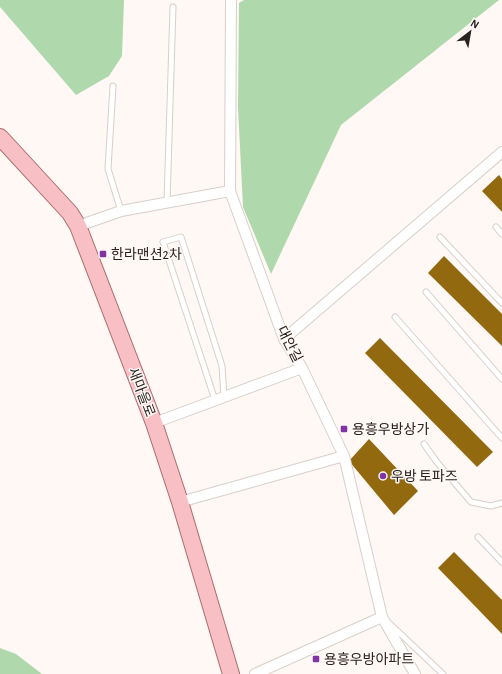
<svg xmlns="http://www.w3.org/2000/svg" width="502" height="674" font-family="'Alegreya Sans','Noto Sans KR',sans-serif">
  <rect width="100%" height="100%" fill="#fff8f4"/>
  <path fill="#afd8ad" d="M0 0H124L122 56 109 76 76 95 0 7Z
    M244 0H499L341 125 271 274 243 207 238 107 239 3Z
    M0 648 16 654 42 674H0Z"/>
  <path fill="#93690f" d="M499 175 502 179V212L482 191Z
    M444 256 502 314V346L428 273Z
    M380 338 493 452 477 467 365 353Z
    M369 439 418 491 394 515 349 461Z
    M454 552 502 600V634L438 568Z"/>
  <g fill="none" stroke-linecap="round" stroke-linejoin="round">
    <g stroke="#d8cfca" stroke-width="7">
      <path id="service" d="M113 86 108 169 121 211
        M167 202 173 7
        M496 227 502 234
        M440 237 502 303
        M426 292 502 379
        M395 317 502 438
        M215 400 163 242 181 237 222 366 224 397
        M424 444 436 461 471 502 491 506 502 503
        M478 537 502 562
        M390 624 443 674"/>
    </g>
    <g stroke="#d8cfca" stroke-width="12">
      <path id="minor" d="M231 0 230 191 284 339 302 368 344 456 382 617 415 674
        M78 226 121 211 230 191
        M284 339 502 152
        M154 423 302 368
        M180 502 344 456
        M255 674 382 617"/>
    </g>
    <g stroke="#ac6c71" stroke-width="18">
      <path id="primary" d="M0 137 70 213 78 226 154 423 180 502 231 674"/>
    </g>
    <use href="#service" stroke="#fff" stroke-width="5"/>
    <use href="#minor" stroke="#fff" stroke-width="10"/>
    <use href="#primary" stroke="#f8bfc4" stroke-width="16"/>
  </g>
  <g fill="#8033a3" stroke="#fff8f4" stroke-width="1.5">
    <rect x="99" y="250" width="8" height="8" rx="2"/>
    <rect x="340" y="425" width="8" height="8" rx="2"/>
    <circle cx="383" cy="476" r="4"/>
    <rect x="312" y="655" width="8" height="8" rx="2"/>
  </g>
  <g text-anchor="middle" stroke-width="3" stroke-linejoin="round" paint-order="stroke">
    <g font-size="14" fill="#272322" stroke="#fff8f4" text-anchor="start">
      <text x="111" y="259">한라맨션2차</text>
      <text x="352" y="434">용흥우방상가</text>
      <text x="391" y="481">우방 토파즈</text>
      <text x="324" y="664">용흥우방아파트</text>
    </g>
    <g font-size="14" fill="#272322" stroke="#fff8f4">
      <text transform="translate(290 344) rotate(63)" y="5">대안길</text>
      <text transform="translate(142 392) rotate(69)" y="5">새마을로</text>
    </g>
  </g>
  <g transform="translate(470 32) rotate(31)" stroke="#fff8f4" stroke-width="3" paint-order="stroke">
  <path d="M0-3L7 15L0 10L-7 15Z" fill="#272322"/>
  <text y="-6" font-size="11" font-weight="bold" text-anchor="middle" fill="#272322">N</text>
  </g>
</svg>
